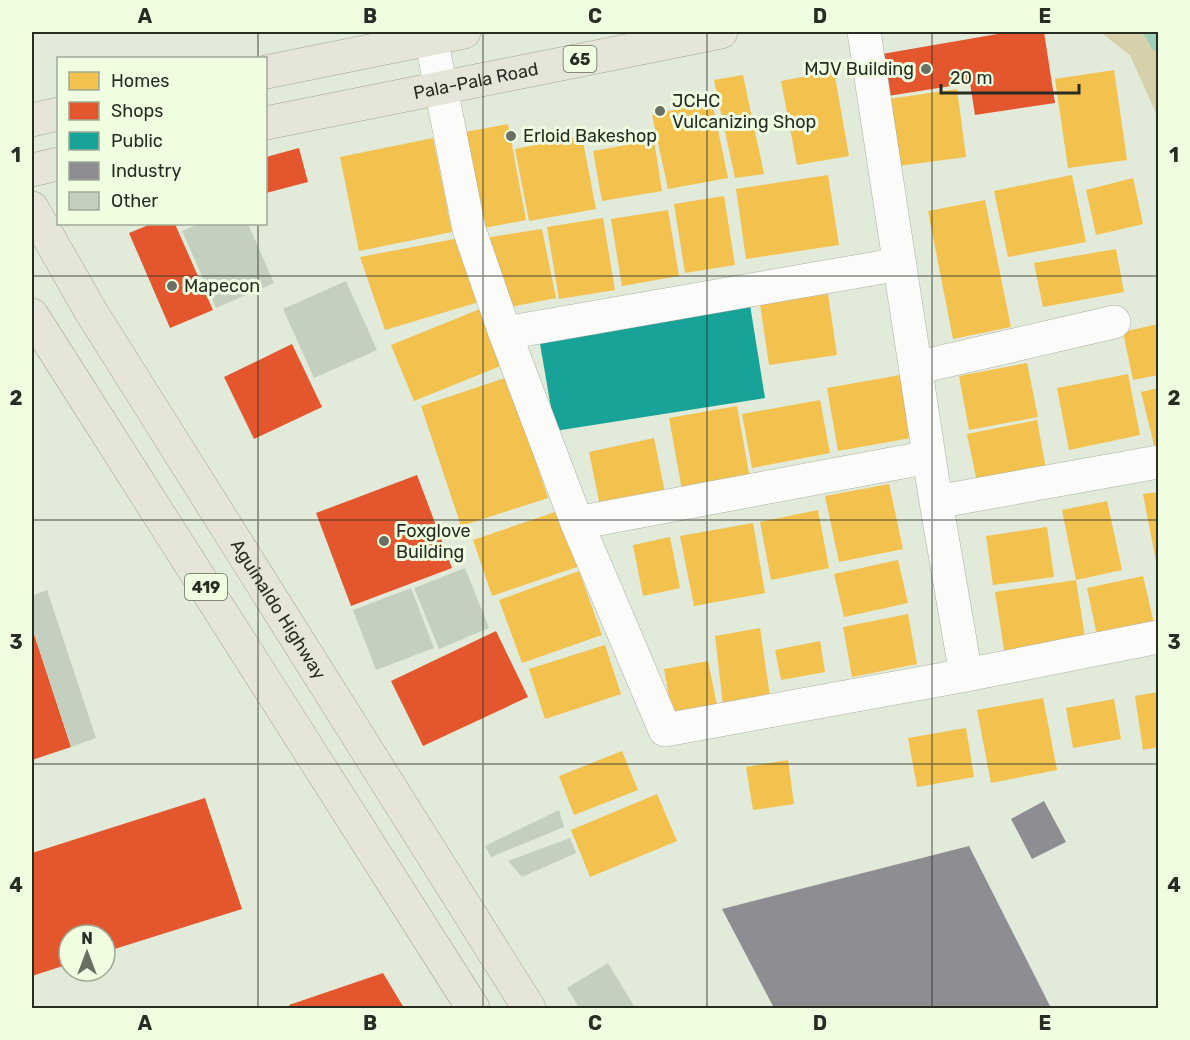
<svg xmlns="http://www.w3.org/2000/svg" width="1190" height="1040" font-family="Rubik,sans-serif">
  <rect width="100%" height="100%" fill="#e2eada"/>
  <path fill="#d6d0ab" d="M1100 32H1158V118L1130 55Z"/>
  <path fill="#f2c14e" d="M1114 70 1127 160 1068 168 1055 79Z
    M834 71 849 156 797 165 781 81Z
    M743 75 764 174 735 178 714 80Z
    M957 89 966 157 898 166 888 99Z
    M712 101 728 178 668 189 652 115Z
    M508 124 526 220 479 229 460 133Z
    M582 136 596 209 529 221 515 149Z
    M433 138 452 232 359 251 340 157Z
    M654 140 662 191 602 201 593 151Z
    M828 175 839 245 746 259 736 189Z
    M1072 175 1086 242 1008 257 994 191Z
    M1133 178 1143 224 1096 235 1086 190Z
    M724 196 735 265 685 273 674 204Z
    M985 200 1011 327 953 339 928 211Z
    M668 210 679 276 622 286 611 219Z
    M603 218 615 290 559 299 547 227Z
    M542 229 556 298 510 307 485 238Z
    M465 237 479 302 385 330 360 257Z
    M1116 249 1124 292 1043 307 1034 263Z
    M828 294 837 355 769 365 760 304Z
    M480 309 503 365 414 401 391 345Z
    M1158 324V375L1133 380 1123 332Z
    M1027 363 1038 417 969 430 959 376Z
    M1128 374 1140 435 1069 450 1057 388Z
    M900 375 911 438 838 451 827 388Z
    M508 377 548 498 461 526 421 406Z
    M1158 388V448L1155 449 1141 392Z
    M820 400 830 453 752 468 742 414Z
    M737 406 750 479 682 490 669 418Z
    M1037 420 1046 469 977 482 967 434Z
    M654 438 665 493 600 506 589 452Z
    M889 484 903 549 839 562 825 496Z
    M1158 492V560L1156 561 1143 494Z
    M1107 501 1122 570 1076 580 1062 510Z
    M818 510 829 568 771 580 760 522Z
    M558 511 577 567 492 596 473 540Z
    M753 523 765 593 694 606 680 536Z
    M1047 527 1054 577 993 585 986 536Z
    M670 537 680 588 643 596 633 545Z
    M898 560 908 603 844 617 834 574Z
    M579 571 602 635 522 663 499 600Z
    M1143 576 1155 628 1098 640 1087 588Z
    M1076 580 1086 643 1005 656 995 592Z
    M908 614 917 664 852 677 843 627Z
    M760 628 770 697 723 705 715 636Z
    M820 641 825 672 781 680 775 650Z
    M605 645 621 694 545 719 529 669Z
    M708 661 717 705 672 713 664 669Z
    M1158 692V747L1143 750 1135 696Z
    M1043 698 1057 770 991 783 977 710Z
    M1114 699 1121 739 1073 748 1066 708Z
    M966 728 974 777 917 787 908 738Z
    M622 751 638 790 574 815 559 776Z
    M788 760 794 804 753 810 746 767Z
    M657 794 677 841 590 877 571 830Z"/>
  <path fill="#e4572e" d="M1009 32H1044L1055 103 975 115 970 83 888 96 882 54Z
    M299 148 308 182 266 193V157Z
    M151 224H175L213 310 170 328 129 233Z
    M292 344 322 407 254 439 224 377Z
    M417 475 452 568 351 606 316 513Z
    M32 628 71 747 32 760Z
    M496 631 528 697 423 746 391 681Z
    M205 798 242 909 105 952V935H69V964L32 976V853Z
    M383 973 404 1008H291L289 1005Z"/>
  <path fill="#17a398" d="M750 305 765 398 555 431 539 338Z"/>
  <path fill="#8d8d92" d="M1044 801 1066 842 1032 859 1011 819Z
    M969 846 1051 1008H774L722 909Z"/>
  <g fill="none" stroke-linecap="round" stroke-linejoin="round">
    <path stroke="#9dd2ba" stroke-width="14" d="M1151 32 1158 45"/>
  </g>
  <path fill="#c3d0c0" d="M199 224H248L274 283 216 308 182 231Z
    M346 281 377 350 314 378 283 309Z
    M465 568 489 628 439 649 414 588Z
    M411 588 434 648 376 670 353 610Z
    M47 590 96 738 71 747 32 627V596Z
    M559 810 564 827 491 857 485 846Z
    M570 838 576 853 522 877 508 861Z
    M608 963 635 1008H579L567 988Z"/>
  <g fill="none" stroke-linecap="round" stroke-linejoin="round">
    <g stroke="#aab0a4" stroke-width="34">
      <path id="minor" d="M864 32 936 502 966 675
        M431 38 469 229 505 333 577 523 665 730 966 675 1158 637
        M505 333 900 264
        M915 368 1114 322
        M936 502 1158 462
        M577 523 929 457"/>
    </g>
    <g stroke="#a2a68d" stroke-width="34">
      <g id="primary">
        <path d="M266 72 464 32"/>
        <path d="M32 120 58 114"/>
        <path id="s1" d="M266 123 721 32"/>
        <path d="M32 170 58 164"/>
        <path id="s2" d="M32 208 90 310 529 1008"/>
        <path d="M32 315 473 1008"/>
      </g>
    </g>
    <use href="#minor" stroke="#fbfcf9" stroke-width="33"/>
    <use href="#primary" stroke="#e5e6d9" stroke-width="33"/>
  </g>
  <path fill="none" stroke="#282d23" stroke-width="1.5" stroke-opacity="0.55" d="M258 32V58M483 32V1008M707 32V1008M932 32V1008M258 224V1008M32 276H1158M32 520H1158M32 764H1158"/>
  <g fill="#696f63" stroke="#effde1" stroke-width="2">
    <circle cx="926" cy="69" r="6"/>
    <circle cx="660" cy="111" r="6"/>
    <circle cx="511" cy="136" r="6"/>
    <circle cx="172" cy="286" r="6"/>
    <circle cx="384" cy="541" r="6"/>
  </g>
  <g text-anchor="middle" stroke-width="6" stroke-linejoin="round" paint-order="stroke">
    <g fill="#effde1" stroke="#646b5c" stroke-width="1.5">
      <rect x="563.5" y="46" width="33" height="26" rx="4.5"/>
      <rect x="185" y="574" width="42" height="26" rx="4.5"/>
    </g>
    <g font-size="16" font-weight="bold" fill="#282d23">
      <text x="580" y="65">65</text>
      <text x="206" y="593">419</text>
    </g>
    <g font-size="18" fill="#282d23" stroke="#effde1" text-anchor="start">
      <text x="914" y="75" text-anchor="end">MJV Building</text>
      <text x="672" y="107">JCHC<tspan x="672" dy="21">Vulcanizing Shop</tspan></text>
      <text x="523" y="142">Erloid Bakeshop</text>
      <text x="184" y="292">Mapecon</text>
      <text x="396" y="537">Foxglove<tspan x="396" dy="21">Building</tspan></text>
    </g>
    <g font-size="18" fill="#282d23" stroke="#effde1">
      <text dy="6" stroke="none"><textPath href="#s1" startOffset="214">Pala-Pala Road</textPath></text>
      <text dy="6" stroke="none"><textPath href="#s2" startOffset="471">Aguinaldo Highway</textPath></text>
    </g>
  </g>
  <rect width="1190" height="1040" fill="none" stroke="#effde1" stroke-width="66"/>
  <rect x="57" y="57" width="210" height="168" fill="#effde1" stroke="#9faa95" stroke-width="1.5"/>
  <rect x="69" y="72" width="30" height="18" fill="#f2c14e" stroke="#9faa95" stroke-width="1.5"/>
  <text x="111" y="87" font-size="18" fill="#282d23">Homes</text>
  <rect x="69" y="102" width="30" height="18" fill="#e4572e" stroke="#9faa95" stroke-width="1.5"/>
  <text x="111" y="117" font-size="18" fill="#282d23">Shops</text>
  <rect x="69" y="132" width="30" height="18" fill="#17a398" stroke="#9faa95" stroke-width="1.5"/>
  <text x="111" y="147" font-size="18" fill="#282d23">Public</text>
  <rect x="69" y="162" width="30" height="18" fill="#8d8d92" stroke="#9faa95" stroke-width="1.5"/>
  <text x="111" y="177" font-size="18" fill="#282d23">Industry</text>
  <rect x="69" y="192" width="30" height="18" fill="#c3d0c0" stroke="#9faa95" stroke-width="1.5"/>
  <text x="111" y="207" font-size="18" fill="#282d23">Other</text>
  <g transform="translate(87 953)"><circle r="28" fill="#effde1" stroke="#9faa95" stroke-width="1.5"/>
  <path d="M0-4.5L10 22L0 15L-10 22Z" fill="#696f63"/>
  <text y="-9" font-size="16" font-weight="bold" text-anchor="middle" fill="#282d23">N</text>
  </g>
  <path d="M941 84v9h138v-9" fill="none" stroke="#282d23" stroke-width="3"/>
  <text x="950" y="84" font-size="18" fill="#282d23" stroke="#effde1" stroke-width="4.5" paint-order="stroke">20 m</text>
  <rect x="33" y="33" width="1124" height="974" fill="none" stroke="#282d23" stroke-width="2"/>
  <g font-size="20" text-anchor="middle" font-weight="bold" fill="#282d23">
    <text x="145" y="23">A</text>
    <text x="370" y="23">B</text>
    <text x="595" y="23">C</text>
    <text x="820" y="23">D</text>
    <text x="1045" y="23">E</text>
    <text x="16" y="162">1</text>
    <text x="1174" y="162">1</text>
    <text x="16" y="405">2</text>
    <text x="1174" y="405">2</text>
    <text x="16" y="649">3</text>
    <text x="1174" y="649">3</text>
    <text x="16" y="892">4</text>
    <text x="1174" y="892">4</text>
    <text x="145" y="1030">A</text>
    <text x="370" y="1030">B</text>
    <text x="595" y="1030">C</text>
    <text x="820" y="1030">D</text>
    <text x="1045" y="1030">E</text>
  </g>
</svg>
